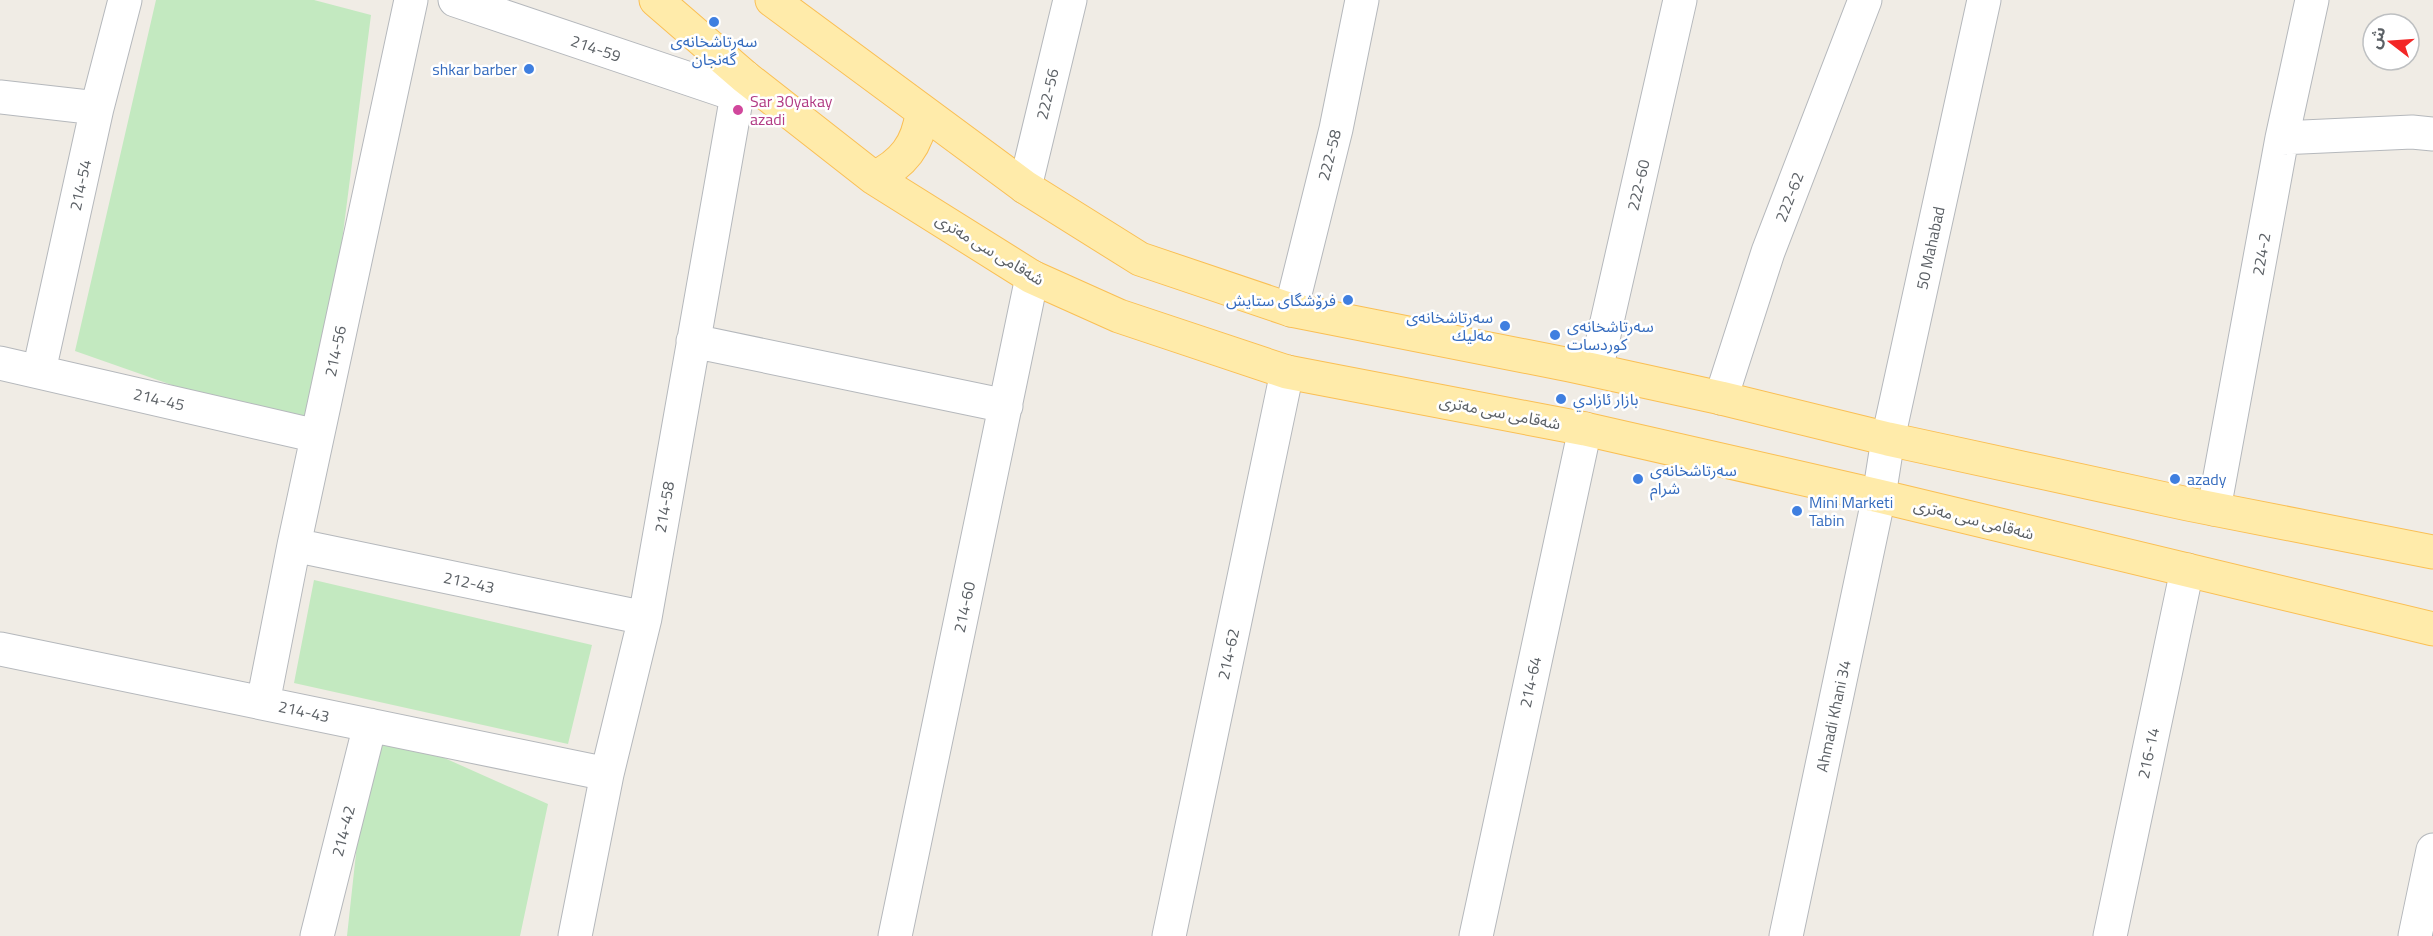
<svg xmlns="http://www.w3.org/2000/svg" width="2433" height="936" font-family="'Titillium Web','Noto Sans Arabic',sans-serif">
  <rect width="100%" height="100%" fill="#f0ece5"/>
  <path fill="#c3e9c0" d="M156 0H314L371 15 317 436 75 351Z
    M314 580 592 645 568 744 294 683Z
    M370 725 548 804 520 936H347Z"/>
  <g fill="none" stroke-linecap="round" stroke-linejoin="round">
    <g stroke="#b5b8bc" stroke-width="35">
      <path id="minor" d="M455 0 737 95
        M0 97 97 108
        M2282 138 2412 132 2433 134
        M1025 187 1070 0
        M1291 310 1336 129 1362 0
        M693 341 1006 406
        M0 363 317 436
        M1596 370 1680 0
        M39 371 97 108 125 0
        M1721 398 1768 252 1865 0
        M2214 509 2282 138 2312 0
        M294 545 645 618
        M0 649 607 774
        M263 703 294 545 411 0
        M317 936 370 725
        M575 936 607 774 645 618 737 95 745 77
        M895 936 1032 277
        M1169 936 1287 372
        M1476 936 1585 429
        M1786 936 1879 496 1888 439 1984 0
        M2110 936 2187 570
        M2415 936 2433 850"/>
    </g>
    <g stroke="#fabf54" stroke-width="35">
      <path id="major" d="M656 0 745 77 874 178 1032 277 1119 316 1287 372 1585 429 1879 496 2433 629
        M772 0 1025 187 1140 259 1291 310 1570 365 1721 398 1888 439 2188 504 2433 552
        M874 178C903 164 918 145 922 113"/>
    </g>
    <use href="#minor" stroke="#fff" stroke-width="33"/>
    <use href="#major" stroke="#ffebaa" stroke-width="33"/>
  </g>
  <g fill="#3f7fe0" stroke="#fff" stroke-width="2">
    <circle cx="714" cy="22" r="6"/>
    <circle cx="529" cy="69" r="6"/>
    <circle cx="1348" cy="300" r="6"/>
    <circle cx="1505" cy="326" r="6"/>
    <circle cx="1555" cy="335" r="6"/>
    <circle cx="1561" cy="399" r="6"/>
    <circle cx="1638" cy="479" r="6"/>
    <circle cx="2175" cy="479" r="6"/>
    <circle cx="1797" cy="511" r="6"/>
  </g>
  <circle fill="#d1479c" stroke="#fff" stroke-width="2" cx="738" cy="110" r="6"/>
  <g text-anchor="middle" stroke-width="5" stroke-linejoin="round" paint-order="stroke">
    <g font-size="16" fill="#366cbe" stroke="#fff" text-anchor="start">
      <text x="714" y="47" text-anchor="middle">سەرتاشخانەی<tspan x="714" dy="18">گەنجان</tspan></text>
      <text x="517" y="75" text-anchor="end">shkar barber</text>
      <text x="1336" y="306" text-anchor="end">فرۆشگای ستایش</text>
      <text x="1493" y="323" text-anchor="end">سە‌رتاشخانە‌ی<tspan x="1493" dy="18">مە‌لیك</tspan></text>
      <text x="1567" y="332">سە‌رتاشخانە‌ی<tspan x="1567" dy="18">كوردسات</tspan></text>
      <text x="1573" y="405">بازار ئازادي</text>
      <text x="1650" y="476">سە‌رتاشخانە‌ی<tspan x="1650" dy="18">شرام</tspan></text>
      <text x="2187" y="485">azady</text>
      <text x="1809" y="508">Mini Marketi<tspan x="1809" dy="18">Tabin</tspan></text>
    </g>
    <g font-size="16" fill="#5c6166" stroke="#fff">
      <text transform="translate(596 48) rotate(19)" y="6">214-59</text>
      <text transform="translate(1047 94) rotate(-77)" y="6">222-56</text>
      <text transform="translate(1329 155) rotate(-76)" y="6">222-58</text>
      <text transform="translate(80 185) rotate(-78)" y="6">214-54</text>
      <text transform="translate(1638 185) rotate(-77)" y="6">222-60</text>
      <text transform="translate(1789 197) rotate(-69)" y="6">222-62</text>
      <text transform="translate(1930 248) rotate(-78)" y="6">50 Mahabad</text>
      <text transform="translate(990 249) rotate(31)" y="6">شەقامی سی مەتری</text>
      <text transform="translate(2261 254) rotate(-80)" y="6">224-2</text>
      <text transform="translate(335 351) rotate(-78)" y="6">214-56</text>
      <text transform="translate(159 399) rotate(13)" y="6">214-45</text>
      <text transform="translate(1500 412) rotate(11)" y="6">شەقامی سی مەتری</text>
      <text transform="translate(664 507) rotate(-80)" y="6">214-58</text>
      <text transform="translate(1974 519) rotate(14)" y="6">شەقامی سی مەتری</text>
      <text transform="translate(469 582) rotate(12)" y="6">212-43</text>
      <text transform="translate(964 607) rotate(-78)" y="6">214-60</text>
      <text transform="translate(1228 654) rotate(-78)" y="6">214-62</text>
      <text transform="translate(1530 682) rotate(-78)" y="6">214-64</text>
      <text transform="translate(304 711) rotate(12)" y="6">214-43</text>
      <text transform="translate(1833 716) rotate(-78)" y="6">Ahmadi Khani 34</text>
      <text transform="translate(2148 753) rotate(-78)" y="6">216-14</text>
      <text transform="translate(343 831) rotate(-76)" y="6">214-42</text>
    </g>
    <g font-size="16" fill="#b23c85" stroke="#fff" text-anchor="start">
      <text x="750" y="107">Sar 30yakay<tspan x="750" dy="18">azadi</tspan></text>
    </g>
  </g>
  <g transform="translate(2391 42) rotate(287)"><circle r="28" fill="#ffffff" stroke="#bec0c2" stroke-width="1.5"/>
  <path d="M0-4.5L10 22L0 15L-10 22Z" fill="#f32727"/>
  <text y="-9" font-size="16" font-weight="bold" text-anchor="middle" fill="#5c6166">ش</text>
  </g>
</svg>
